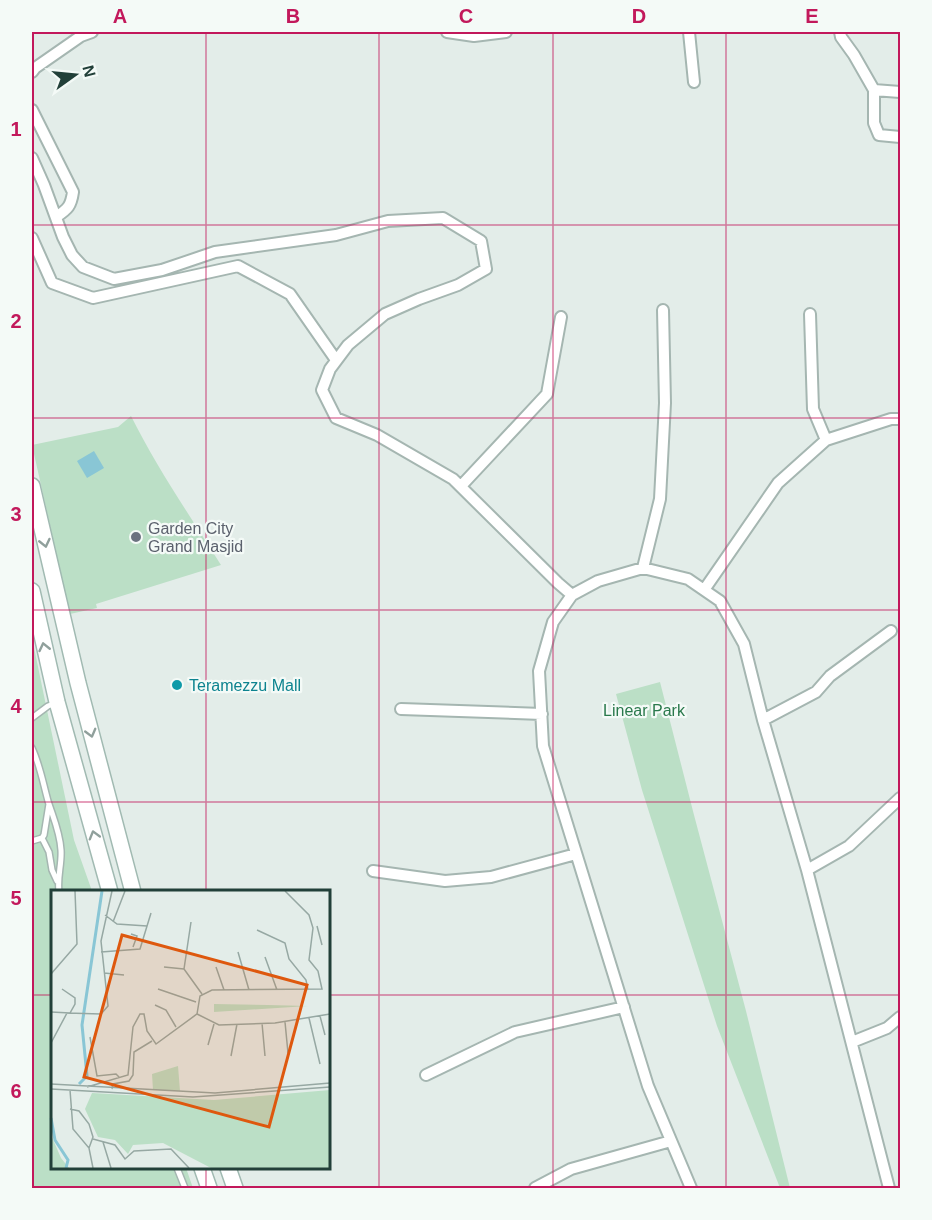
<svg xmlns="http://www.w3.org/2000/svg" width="932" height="1220" font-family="Helvetica,sans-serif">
  <rect width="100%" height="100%" fill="#e3ede9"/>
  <path fill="#bbdfc6" d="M131 416C157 468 190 516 221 565L96 604 97 608 70 614 32 445 118 427Z
    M32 638 74 840 92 891 52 892V1168H186L193 1188H32Z
    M660 682 694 815 746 1011 790 1188H780L717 1026 642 790 616 694Z"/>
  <path fill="#89c6d5" d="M94 451 104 468 87 478 77 461Z"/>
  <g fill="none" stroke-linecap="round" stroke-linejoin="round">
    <g stroke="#a5b6b1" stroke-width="8">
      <path id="lane" d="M32 718 48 706 56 703
        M32 748C40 765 43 783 48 801 53 817 60 832 61 850 62 864 57 877 59 892
        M42 838 49 852 52 870 57 881
        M32 841 42 838 44 835 49 804
        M177 1168 185 1188"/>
    </g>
    <g stroke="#a5b6b1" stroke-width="14">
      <path id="street" d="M447 32 474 36 506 32
        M689 32 694 82
        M840 32 841 37 854 55 874 90V123L879 135 900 137
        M32 72 35 68 81 36 92 32
        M874 90 900 92
        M32 110 73 192C71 206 68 209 56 217
        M32 158 44 185 63 237 72 255 83 267 114 279 162 270 215 252 336 235 388 221 443 218 481 241 486 269 458 285 419 299 385 314 348 345 330 369 322 390 336 418 377 435 453 479 558 583 572 595 553 622 539 671 543 746 648 1086 691 1188
        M32 238 52 283 93 298 238 266 290 294 336 360
        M810 314 813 409 826 440
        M461 486 547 394 561 317
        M643 568 660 499 665 403 663 310
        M704 590 778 483 826 440 891 419H900
        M572 595 598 581 643 568 688 579 720 601 744 644 763 720 807 870 889 1188
        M401 709 542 714
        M763 720 816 692 830 676 891 631
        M807 870 849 846 900 798
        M373 871 445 881 491 877 576 854
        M852 1042 887 1028 900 1017
        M426 1075 515 1032 624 1007
        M535 1188 571 1169 671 1141"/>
    </g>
    <g stroke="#a1bab2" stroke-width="18">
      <path id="secondary" d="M32 486 78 683 133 892
        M32 591 57 702 110 892
        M202 1168 209 1188
        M228 1168 235 1188"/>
    </g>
    <use href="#lane" stroke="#fff" stroke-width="5"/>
    <use href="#street" stroke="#fff" stroke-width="10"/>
    <use href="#secondary" stroke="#fff" stroke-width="15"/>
  </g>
  <defs><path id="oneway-chevron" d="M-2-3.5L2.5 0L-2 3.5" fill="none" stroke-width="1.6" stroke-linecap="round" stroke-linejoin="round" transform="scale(1.5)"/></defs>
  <g stroke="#90a09c">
    <use href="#oneway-chevron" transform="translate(45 543) rotate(77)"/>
    <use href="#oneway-chevron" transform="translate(44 647) rotate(-103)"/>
    <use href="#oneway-chevron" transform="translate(91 733) rotate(75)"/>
    <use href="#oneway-chevron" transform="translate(94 835) rotate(-106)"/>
  </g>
  <path fill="none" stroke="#c2185b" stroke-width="1.5" stroke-opacity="0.55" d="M206 32V892M379 32V1188M553 32V1188M726 32V1188M32 225H900M32 418H900M32 610H900M32 802H900M32 995H52M328 995H900M206 1168V1188"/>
  <circle fill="#6b7280" stroke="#f4faf7" stroke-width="2" cx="136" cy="537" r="6"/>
  <circle fill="#0f9aa8" stroke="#f4faf7" stroke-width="2" cx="177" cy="685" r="6"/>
  <g text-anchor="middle" stroke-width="4.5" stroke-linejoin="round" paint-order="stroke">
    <g font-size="16" fill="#5b616d" stroke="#f4faf7" text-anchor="start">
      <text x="148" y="534">Garden City<tspan x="148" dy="18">Grand Masjid</tspan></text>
    </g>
    <g font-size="16" fill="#0d838f" stroke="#f4faf7" text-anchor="start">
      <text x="189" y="691">Teramezzu Mall</text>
    </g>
    <g font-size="16" fill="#2a794c" stroke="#f4faf7">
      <text x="644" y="716">Linear Park</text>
    </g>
  </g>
  <g transform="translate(51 890)">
    <rect width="279" height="279" fill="#e3ede9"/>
    <path d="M163 114 217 115 257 116 163 122ZM127 176 129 201 102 200 101 184ZM279 200V278H160L112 253 82 255 77 264 64 250 47 247 34 219 41 203 163 210ZM0 245 10 268 18 278H0Z" fill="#bbdfc6"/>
    <path fill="none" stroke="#89c6d5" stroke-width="3" d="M28 194 36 186 31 135 51 1M0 228 4 250 17 270 15 278"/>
    <path fill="none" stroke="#96a8a3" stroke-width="1.5" d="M54 25 66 34 96 36M62 32 74 1M140 32 133 79 151 104M266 36 271 55M206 40 234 53 238 69 255 90 257 100M80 44 86 46 82 57M50 62 89 59 100 23M187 62 198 100M214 67 226 100M113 77 133 79M165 77 173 100M53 83 73 85M0 84 26 54 24 1M107 99 145 112M104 115 115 120 125 137M0 122 19 123 24 114V108L11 99M146 124 149 106 161 100 271 99 267 81 258 70 262 38 258 25 234 1M269 126 274 145M258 128 269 174M234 132 237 163M211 133 214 166M39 147 46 186 65 184 68 187M0 153 16 123 50 124 57 116 50 51 61 1M157 155 163 134M180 166 186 134M0 194 164 203 279 193M36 197 77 185 82 137 89 124H93L96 141 105 154 146 124 168 135 224 133 279 124M0 199 142 207 279 197M61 199 62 194 78 191 82 185 83 162 101 151M19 200 22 239 38 258 42 278M19 219 28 221 38 234 42 247 38 258M42 249 64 255 74 269 83 261 120 259 138 278M52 252 60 278"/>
    <path fill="#de580e" fill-opacity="0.15" stroke="#de580e" stroke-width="3" d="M71 45 256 95 218 237 33 187Z"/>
    <rect width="279" height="279" fill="none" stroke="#224039" stroke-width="3"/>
  </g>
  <rect width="932" height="1220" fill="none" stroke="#f4faf7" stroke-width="66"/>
  <g transform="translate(75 75) rotate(75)" stroke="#f4faf7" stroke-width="4.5" paint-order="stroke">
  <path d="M0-4.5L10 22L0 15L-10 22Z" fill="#224039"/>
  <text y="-9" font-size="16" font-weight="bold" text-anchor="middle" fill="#224039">N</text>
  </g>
  <rect x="33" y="33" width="866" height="1154" fill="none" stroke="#c2185b" stroke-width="2"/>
  <g font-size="20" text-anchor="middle" font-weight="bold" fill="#c2185b">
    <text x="120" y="23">A</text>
    <text x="293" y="23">B</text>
    <text x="466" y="23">C</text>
    <text x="639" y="23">D</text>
    <text x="812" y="23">E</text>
    <text x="16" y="136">1</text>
    <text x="16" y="328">2</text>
    <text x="16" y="521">3</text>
    <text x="16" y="713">4</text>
    <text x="16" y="905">5</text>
    <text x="16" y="1098">6</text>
  </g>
</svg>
